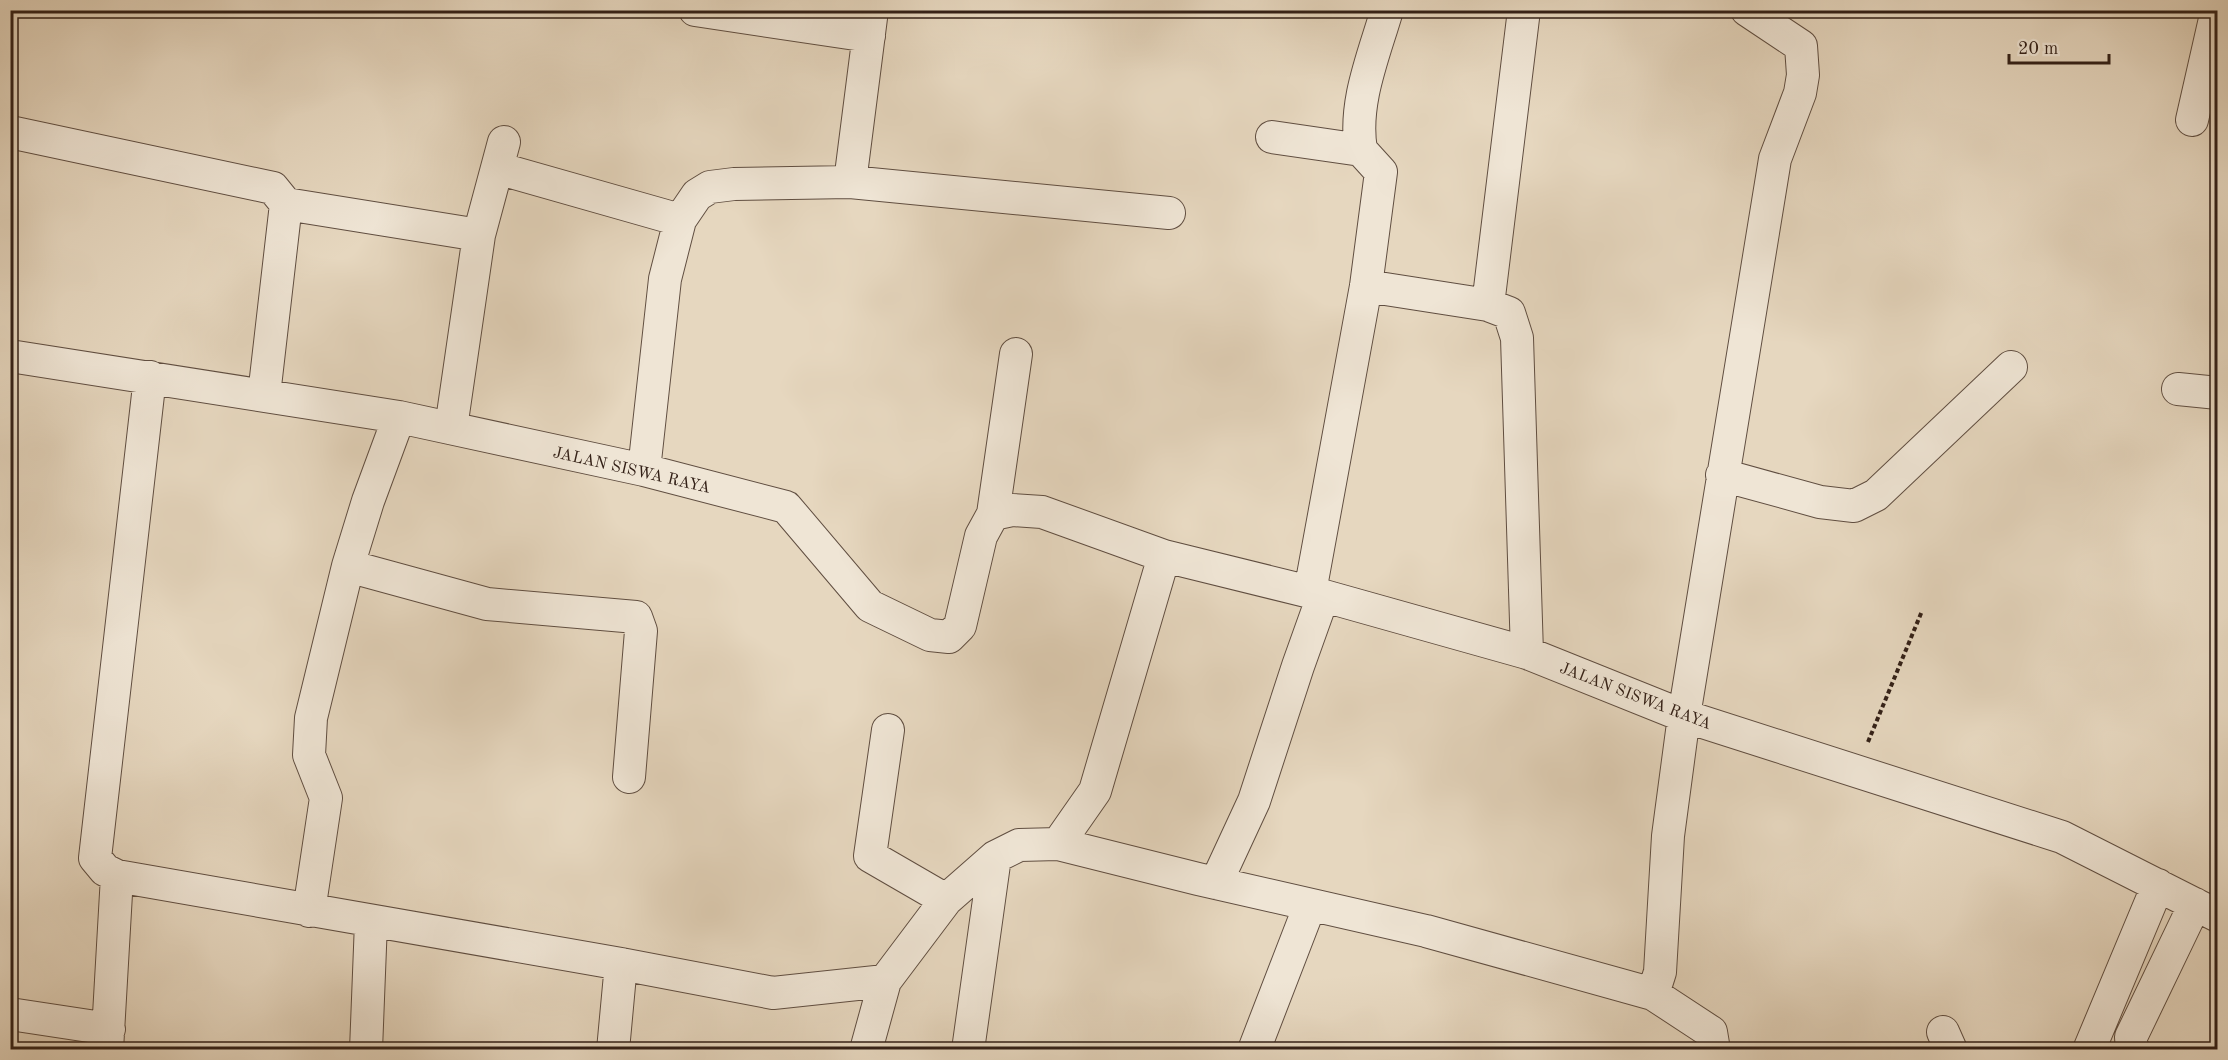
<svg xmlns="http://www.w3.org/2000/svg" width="2228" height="1060" font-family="'Old Standard TT',serif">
  <rect width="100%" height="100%" fill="#e6d7bf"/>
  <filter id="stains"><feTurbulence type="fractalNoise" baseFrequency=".00333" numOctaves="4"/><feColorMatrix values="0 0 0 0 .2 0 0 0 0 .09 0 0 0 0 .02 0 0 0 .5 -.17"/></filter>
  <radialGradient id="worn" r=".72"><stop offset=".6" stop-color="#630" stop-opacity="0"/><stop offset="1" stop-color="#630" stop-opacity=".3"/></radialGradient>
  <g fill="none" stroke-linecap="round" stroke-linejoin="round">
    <g stroke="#604e41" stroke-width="34">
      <path id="minor" d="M695 10 869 36
        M2192 120 2217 10
        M10 132 273 188 286 204 479 235 504 142
        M1272 137 1361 150C1353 103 1374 55 1387 10
        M497 168 680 220
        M850 182 872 10
        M1366 286 1488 305 1509 313 1517 338 1527 653
        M1488 305 1524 10
        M10 356 399 417 644 470 786 507 870 606 930 635 949 637 960 626 981 536 993 514 1012 510 1042 512 1164 556 1310 592 1527 653 1684 716 2062 837 2218 916
        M150 377 95 858 105 870 117 876 621 964 773 993 885 981
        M2178 389 2218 393
        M264 395 286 204
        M399 417 368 501 348 566 487 604 636 617 641 631 629 777
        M451 428 479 235
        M644 470 665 279 680 220 697 195 710 187 734 184 850 182 1169 213
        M1722 475 1820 502 1854 506 1876 495 2011 367
        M993 514 1016 354
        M1310 592 1366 286 1381 172 1361 150
        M888 730 870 856 946 900
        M1058 844 1095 791 1164 556
        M1216 883 1254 801 1298 666 1323 596
        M309 911 326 798 309 755 311 718 348 566
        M1653 994 1660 972 1668 836 1684 716 1775 159 1800 93 1803 75 1801 46 1747 10
        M10 1014 109 1029
        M1943 1032 1951 1050
        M107 1050 117 876
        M366 1050 371 922
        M613 1050 621 964
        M866 1050 885 981 946 900 995 857 1019 845 1058 844 1198 879 1426 931 1653 994 1711 1032 1714 1050
        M968 1050 995 857
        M1254 1050 1310 905
        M2089 1050 2158 885
        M2132 1050 2131 1037 2195 904"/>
    </g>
    <path stroke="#332017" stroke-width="4" stroke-dasharray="4.5 3" stroke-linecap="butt" d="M1868 742 1922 611"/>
    <use href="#minor" stroke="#efe5d5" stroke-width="32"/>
  </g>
  <g text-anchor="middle" stroke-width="5" stroke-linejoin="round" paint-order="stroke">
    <g font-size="16" fill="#332017" stroke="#efe5d5">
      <text transform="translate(632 469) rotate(13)" y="6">JALAN SISWA RAYA</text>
      <text transform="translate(1636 695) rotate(21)" y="6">JALAN SISWA RAYA</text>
    </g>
  </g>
  <rect width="2228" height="1060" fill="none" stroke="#e6d7bf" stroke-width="36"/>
  <rect x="12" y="12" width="2204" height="1036" fill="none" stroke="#332017" stroke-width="3"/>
  <rect x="18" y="18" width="2192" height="1024" fill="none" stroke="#332017" stroke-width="1.5"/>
  <path d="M2009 54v9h100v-9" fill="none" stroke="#332017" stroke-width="3"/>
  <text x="2018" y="54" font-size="18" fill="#332017" stroke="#efe5d5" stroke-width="4.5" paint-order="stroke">20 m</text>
  <rect width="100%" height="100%" filter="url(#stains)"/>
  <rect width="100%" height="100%" fill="url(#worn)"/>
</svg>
